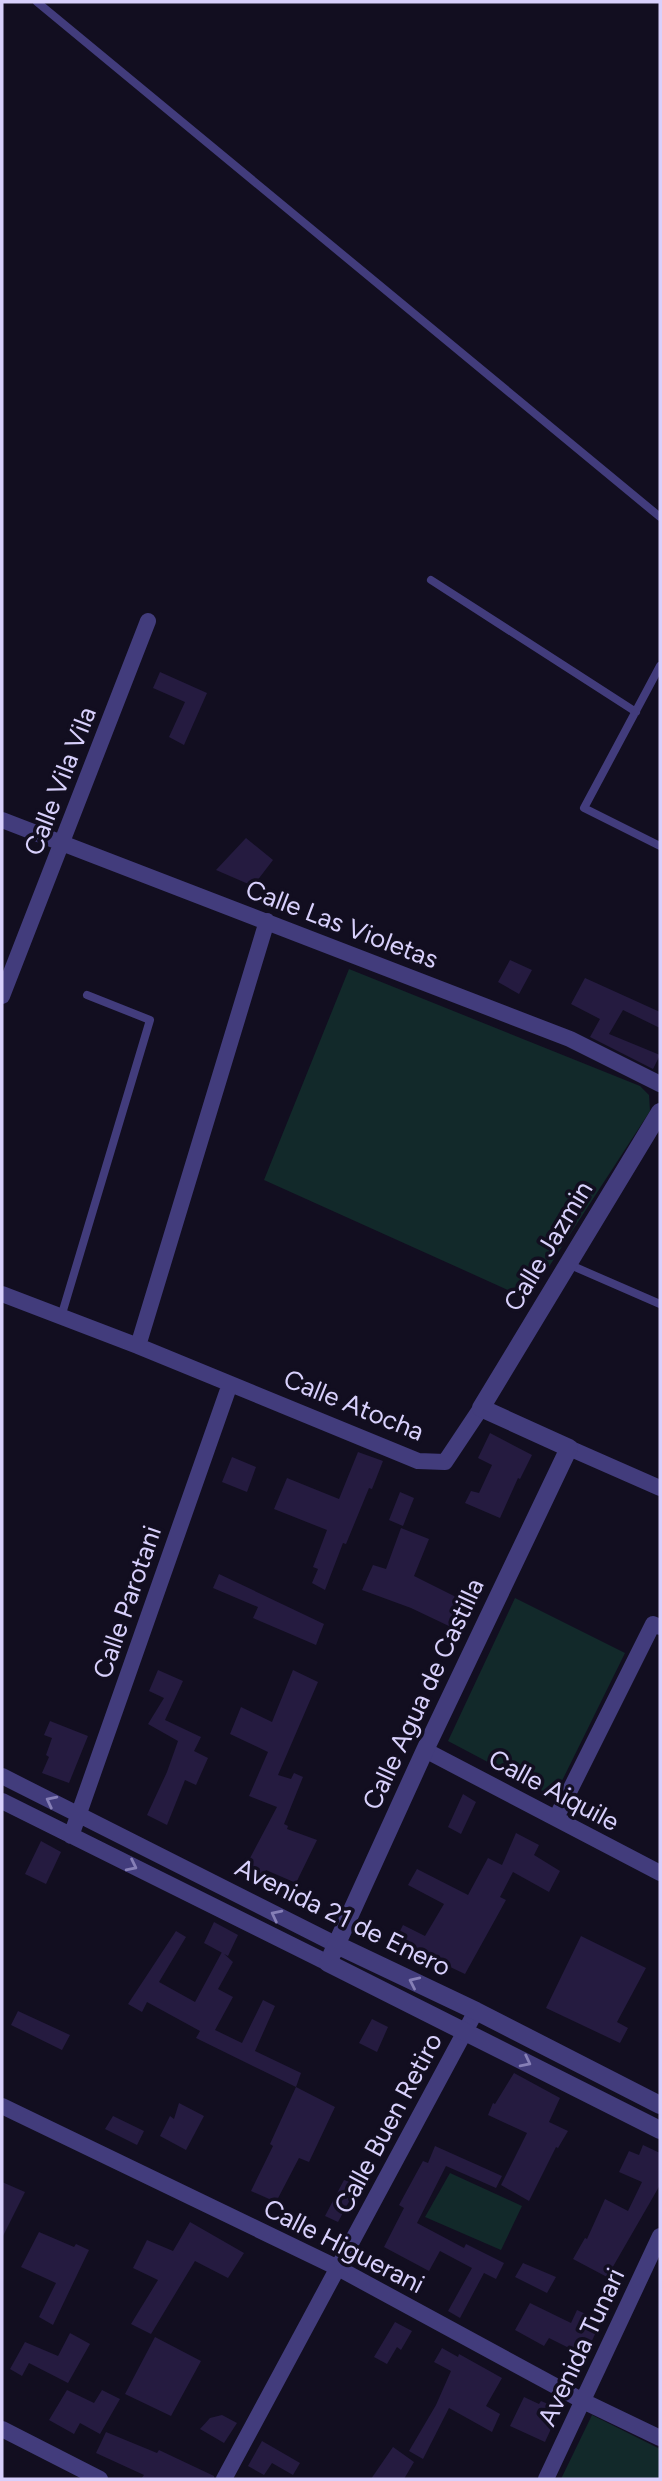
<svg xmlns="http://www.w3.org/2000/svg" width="662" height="2481" font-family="Figtree,sans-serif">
  <rect width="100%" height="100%" fill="#120e20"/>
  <path fill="#12292a" d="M349 969 640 1086 649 1095 650 1111 528 1299 264 1180Z
    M515 1598 625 1653 554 1797 448 1741Z
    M450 2173 522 2206 501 2250 425 2217Z
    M592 2415 660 2449V2479H561Z"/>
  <path fill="#251b40" d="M160 672 207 693 184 745 169 737 185 702 153 688Z
    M246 838 273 860 253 886 216 870Z
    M510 960 532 970 519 994 498 982Z
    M585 978 660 1012V1028L623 1010 609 1034 660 1055 653 1069 590 1037 600 1019 571 1004Z
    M490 1433 532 1455 520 1479 518 1478 500 1518 465 1503 471 1491 479 1493 492 1465 478 1458Z
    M358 1452 383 1461 372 1489 369 1488 346 1544 343 1543 325 1590 312 1583 318 1569 313 1567 327 1530 274 1509 287 1478 339 1499Z
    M232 1457 256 1467 247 1492 222 1482Z
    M400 1492 414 1498 403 1526 389 1520Z
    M401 1528 429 1539 414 1576 464 1601 451 1627 411 1608 362 1590 373 1565 386 1569Z
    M219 1574 324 1624 316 1645 253 1618 258 1607 213 1588Z
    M158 1670 183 1681 165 1720 201 1737 194 1751 208 1758 196 1785 185 1780 167 1825 147 1815 167 1772 178 1741 148 1724 164 1698 149 1691Z
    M293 1670 318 1682 278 1775 291 1779 294 1773 303 1777 284 1824 288 1826 287 1829 317 1840 296 1883 266 1870 259 1883 241 1875 277 1807 249 1796 268 1752 230 1734 241 1707 272 1722Z
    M50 1721 88 1736 69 1783 42 1773 49 1757 46 1755 52 1738 44 1735Z
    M463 1794 476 1802 461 1834 448 1827Z
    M516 1833 539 1845 534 1855 560 1871 549 1892 513 1872 500 1897 506 1900 465 1974 395 1941 403 1925 425 1936 444 1904 408 1885 417 1869 468 1895 488 1858 502 1865Z
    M41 1841 61 1852 46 1884 25 1874Z
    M214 1922 238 1935 228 1956 204 1943Z
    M176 1931 186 1937 159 1982 195 2002 222 1952 233 1962 218 1989 233 1997 215 2030 242 2043 263 2000 275 2006 255 2051 301 2073 296 2087 196 2038 200 2031 147 2002 142 2012 128 2004Z
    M581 1936 646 1968 617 2022 628 2028 620 2043 546 2008Z
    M18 2011 70 2035 62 2050 11 2025Z
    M372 2019 388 2027 377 2052 359 2043Z
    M514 2073 560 2098 549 2122 568 2131 558 2148 556 2147 529 2201 501 2185 527 2133 488 2115 493 2103 495 2104Z
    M296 2087 335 2107 309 2162 299 2158 276 2202 251 2191 273 2146 270 2144Z
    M179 2103 204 2116 186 2150 160 2136 170 2116 174 2119Z
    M113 2116 144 2131 137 2145 105 2129Z
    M643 2145 660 2153V2185L607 2277 573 2259 585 2238 587 2239 605 2199 628 2211 642 2182 619 2172 629 2151 639 2155Z
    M435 2146 502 2176 496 2188 446 2166 417 2223 464 2248 466 2244 504 2263 496 2279 484 2273 460 2318 448 2311 472 2268 440 2251 429 2271 384 2247 404 2208 399 2205 423 2161 428 2163Z
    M344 2180 358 2185 338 2222 325 2216Z
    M2 2182 25 2192 2 2238Z
    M190 2222 244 2253 228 2278 195 2261 151 2334 131 2324 158 2280 133 2268 147 2240 173 2251Z
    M39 2232 74 2247 76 2244 89 2250 53 2325 39 2317 56 2283 21 2267Z
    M523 2263 556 2277 547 2293 515 2277Z
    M530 2303 571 2323 577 2310 601 2321 585 2356 549 2338 544 2346 515 2330Z
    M395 2322 412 2331 401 2350 397 2347 387 2364 374 2357Z
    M70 2333 90 2344 68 2383 29 2363 22 2376 10 2369 25 2342 58 2356Z
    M155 2337 201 2361 171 2416 125 2394Z
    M442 2348 458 2357 459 2354 502 2378 486 2406 500 2414 492 2432 449 2408 423 2459 409 2451 436 2405 451 2371 434 2362Z
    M67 2390 94 2403 102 2390 120 2399 100 2434 80 2423 74 2434 49 2420Z
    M524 2397 539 2404 541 2401 560 2409 545 2442 510 2426Z
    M222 2415 237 2423 224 2443 200 2429 210 2418Z
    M106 2432 157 2453 159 2450 214 2476V2479H141L144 2475 96 2453Z
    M262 2441 300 2463 293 2475 272 2463 264 2475 248 2466Z
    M393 2447 414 2462 404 2479H371Z"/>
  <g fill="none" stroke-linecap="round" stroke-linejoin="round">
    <path stroke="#423c7c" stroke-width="8" d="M37 2 660 517
      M431 580 636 712
      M660 666 584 808 660 846
      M568 1264 660 1304
      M61 1317 150 1020 87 995"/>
    <path stroke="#423c7c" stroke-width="16" d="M2 820 570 1039 660 1084
      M2 996 148 621
      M2 1294 138 1346 418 1461 445 1462 481 1408
      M138 1346 267 921
      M569 1448 660 1488
      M425 1750 660 1873
      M2 1776 337 1945
      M2 1801 328 1963
      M556 1818 653 1624 660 1627
      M71 1836 230 1384
      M2 2106 338 2268 583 2401 660 2438
      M2 2429 100 2479
      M224 2479 476 2011
      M546 2479 660 2236"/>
    <path stroke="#423c7c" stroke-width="18" d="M660 1112 481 1408 569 1448 425 1750 328 1963 660 2130
      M337 1945 476 2011 660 2105"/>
  </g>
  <defs><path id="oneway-chevron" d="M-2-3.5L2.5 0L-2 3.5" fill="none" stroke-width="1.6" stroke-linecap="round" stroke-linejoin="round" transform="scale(1.75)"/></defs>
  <g stroke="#867fb6">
    <use href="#oneway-chevron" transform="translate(51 1801) rotate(-153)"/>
    <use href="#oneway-chevron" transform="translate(132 1866) rotate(26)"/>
    <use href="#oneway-chevron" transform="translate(276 1915) rotate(-153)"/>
    <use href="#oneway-chevron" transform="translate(414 1982) rotate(-155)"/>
    <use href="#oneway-chevron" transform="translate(526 2062) rotate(27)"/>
  </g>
  <g text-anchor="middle" stroke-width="7" stroke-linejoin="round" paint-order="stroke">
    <g font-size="26" fill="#d8d0fc" stroke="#120e20">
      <text transform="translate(60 781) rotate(-69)" y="9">Calle Vila Vila</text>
      <text transform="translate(342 924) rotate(21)" y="9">Calle Las Violetas</text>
      <text transform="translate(548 1246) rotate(-59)" y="9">Calle Jazmin</text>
      <text transform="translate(354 1405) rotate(22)" y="9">Calle Atocha</text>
      <text transform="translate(127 1602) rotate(-71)" y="9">Calle Parotani</text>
      <text transform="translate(423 1694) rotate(-65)" y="9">Calle Agua de Castilla</text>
      <text transform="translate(554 1790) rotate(28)" y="9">Calle Aiquile</text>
      <text transform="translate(343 1917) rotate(26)" y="9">Avenida 21 de Enero</text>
      <text transform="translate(388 2123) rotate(-62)" y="9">Calle Buen Retiro</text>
      <text transform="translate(344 2246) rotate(27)" y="9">Calle Higuerani</text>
      <text transform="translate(581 2347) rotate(-65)" y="9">Avenida Tunari</text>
    </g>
  </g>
  <rect width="662" height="2481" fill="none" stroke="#d8d0fc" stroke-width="7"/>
</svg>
